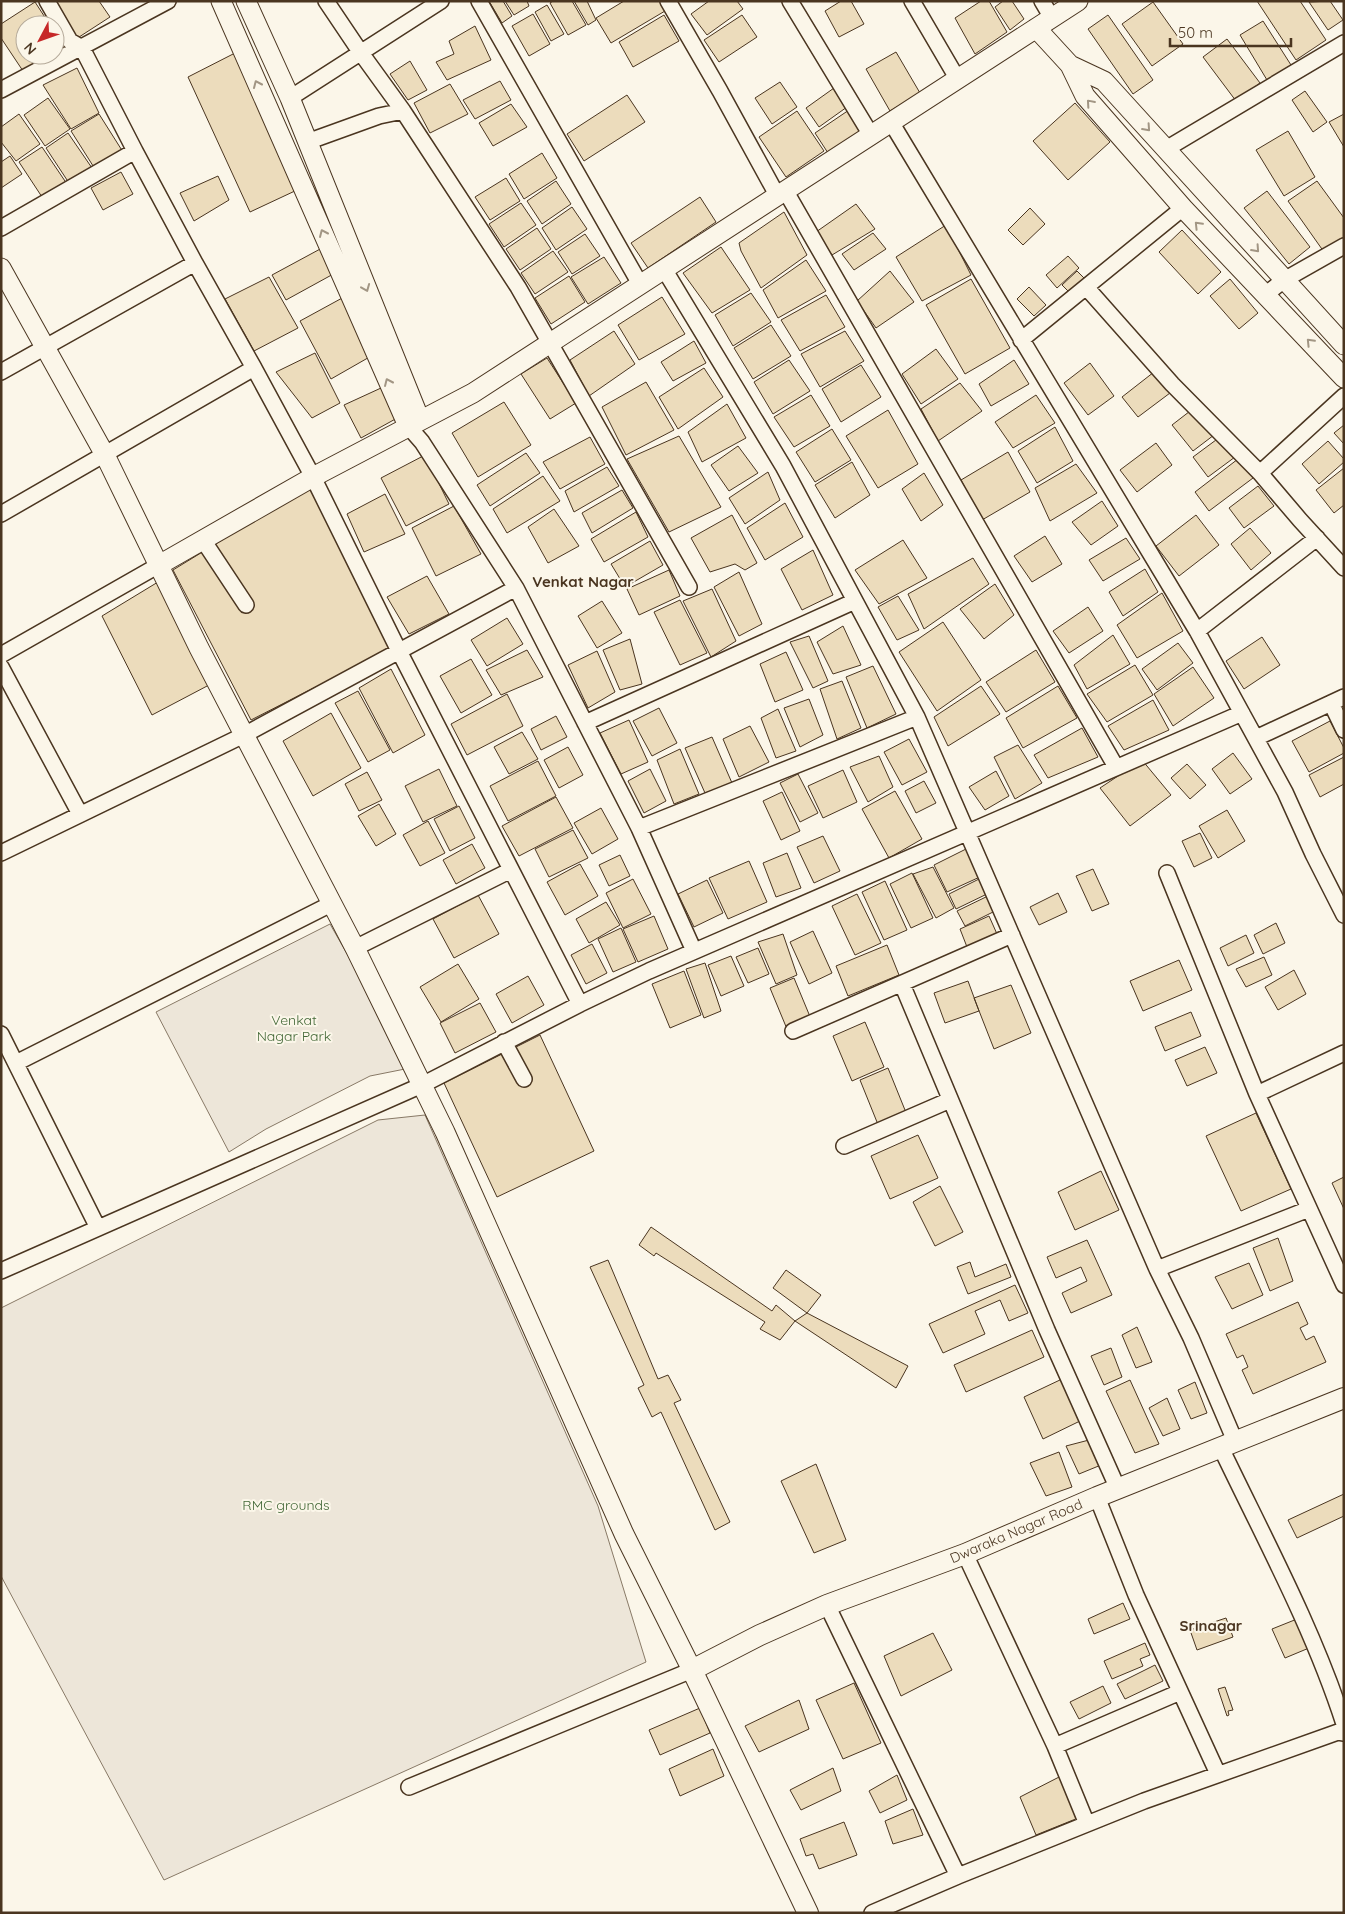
<svg xmlns="http://www.w3.org/2000/svg" width="1345" height="1914" font-family="Quicksand,sans-serif">
  <rect width="100%" height="100%" fill="#fbf6e9"/>
  <path fill="#ede6d9" stroke="#887966" d="M330 924 362 980 405 1069 370 1076 266 1129 229 1152 156 1012Z
    M425 1115 598 1506 646 1662 164 1880 1 1576V1308L378 1120Z"/>
  <path fill="#ecdcbc" stroke="#4a3520" d="M51 1H99L110 17 76 39Z
    M489 1H503L512 16 502 23Z
    M505 1H527L529 6 514 15Z
    M553 1H572L586 25 568 35 550 3Z
    M574 1H587L596 20 588 25Z
    M624 1H660L665 11 611 43 596 18Z
    M709 1H737L743 9 707 35 691 14Z
    M841 1H851L864 24 839 37 825 11Z
    M981 1H989L1007 32 975 54 955 18Z
    M1003 1H1012L1024 19 1010 30 995 7Z
    M1257 1H1300L1326 40 1296 60Z
    M1330 1 1343 20 1328 30 1309 2Z
    M35 2 50 25H25V55H48L23 71 1 38V24Z
    M1153 2 1183 44 1152 66 1122 24Z
    M547 5 564 34 551 41 535 12Z
    M533 14 550 44 529 56 512 26Z
    M664 15 679 41 633 67 619 42Z
    M742 15 757 37 719 62 704 40Z
    M1108 15 1153 80 1133 94 1088 29Z
    M1263 21 1291 65 1267 80 1240 35Z
    M475 26 491 60 447 80 436 62 454 54 449 41Z
    M55 33 63 45 55 50Z
    M1227 39 1260 83 1236 101 1203 57Z
    M237 52 297 190 250 212 188 77Z
    M896 52 920 93 890 111 866 69Z
    M410 61 427 90 408 100 390 74Z
    M77 68 99 113 71 129 43 85Z
    M500 81 511 100 475 119 463 100Z
    M780 82 797 107 772 124 755 98Z
    M450 84 468 114 430 133 414 103Z
    M834 88 847 107 819 127 806 108Z
    M1305 91 1327 122 1313 132 1292 100Z
    M627 95 645 122 584 161 567 134Z
    M48 98 70 129 45 146 24 115Z
    M1075 103 1110 142 1068 180 1033 141Z
    M511 104 527 127 493 146 479 123Z
    M849 110 863 131 828 153 815 133Z
    M797 111 824 151 786 177 759 137Z
    M19 114 40 144 16 161 1 142V127Z
    M99 114 123 152 95 169 71 131Z
    M1344 114V147L1329 122Z
    M1288 131 1315 177 1284 196 1256 150Z
    M68 133 92 168 69 183 46 148Z
    M42 147 67 184 44 200 19 162Z
    M542 153 557 178 524 199 509 174Z
    M10 156 22 174 1 188V162Z
    M121 172 133 194 103 210 91 188Z
    M218 176 229 200 194 221 180 193Z
    M506 178 520 201 490 220 475 197Z
    M556 181 571 204 542 224 527 201Z
    M1317 181 1344 218V238L1324 252 1288 201Z
    M1267 191 1310 247 1289 264 1244 208Z
    M700 197 716 222 648 268 631 243Z
    M521 203 536 225 504 247 489 224Z
    M856 204 875 229 832 255 816 232Z
    M572 207 587 229 556 250 542 228Z
    M1030 208 1045 224 1023 245 1008 230Z
    M784 212 807 255 761 288 741 251 739 243Z
    M946 225 971 275 922 301 896 257Z
    M537 228 551 249 520 270 506 249Z
    M1182 230 1221 272 1198 294 1159 252Z
    M873 233 886 249 854 270 842 254Z
    M585 234 600 256 572 274 558 252Z
    M721 247 750 290 712 313 683 273Z
    M322 248 337 272 286 300 272 275Z
    M553 251 568 272 535 294 521 273Z
    M1068 256 1079 268 1057 288 1046 275Z
    M604 257 621 283 588 304 571 277Z
    M806 260 826 291 778 318 763 290Z
    M890 271 914 302 876 328 857 301Z
    M1077 271 1085 279 1070 293 1062 285Z
    M569 276 585 302 551 324 535 298Z
    M269 277 298 328 254 351 225 299Z
    M971 279 1010 348 965 374 926 305Z
    M1230 279 1258 313 1239 329 1210 296Z
    M1029 287 1046 305 1034 316 1017 299Z
    M751 293 771 322 733 346 715 315Z
    M826 295 845 327 800 351 781 320Z
    M344 297 373 355 331 379 300 321Z
    M662 297 685 334 639 360 618 325Z
    M771 325 791 356 753 379 734 348Z
    M614 331 635 364 589 396 570 360Z
    M845 331 864 361 820 387 801 354Z
    M694 341 706 363 673 381 661 362Z
    M936 349 958 379 921 404 902 374Z
    M315 353 340 403 312 418 276 372Z
    M547 358 576 403 550 419 521 374Z
    M789 360 810 391 773 414 754 382Z
    M1014 360 1029 384 991 406 979 384Z
    M1090 363 1114 396 1088 415 1064 383Z
    M861 365 881 397 841 422 822 389Z
    M704 368 723 397 678 429 659 397Z
    M1154 372 1170 393 1138 417 1122 397Z
    M646 382 674 430 626 455 602 407Z
    M960 383 982 411 938 441 921 409Z
    M381 388 399 417 361 438 344 405Z
    M811 395 830 426 794 447 774 417Z
    M1036 395 1055 423 1013 448 995 422Z
    M504 402 531 445 478 477 452 433Z
    M727 404 746 438 702 462 688 432Z
    M1194 408 1214 435 1193 451 1172 425Z
    M888 410 918 464 878 488 846 436Z
    M1344 425V444L1334 433Z
    M1055 427 1073 461 1037 483 1018 451Z
    M832 429 851 460 815 482 796 452Z
    M679 436 721 507 669 532 627 459Z
    M590 437 605 464 560 489 543 462Z
    M1220 437 1235 457 1208 477 1193 457Z
    M1328 441 1344 459V462L1319 484 1302 464Z
    M1156 443 1172 465 1137 492 1120 470Z
    M738 446 758 473 729 491 711 465Z
    M1008 452 1030 492 982 520 961 480Z
    M526 453 540 473 490 506 477 485Z
    M425 455 449 504 406 526 381 478Z
    M1238 459 1253 478 1209 511 1195 492Z
    M852 462 870 495 835 518 815 485Z
    M1076 464 1097 493 1050 521 1035 488Z
    M607 467 619 486 574 512 565 491Z
    M1344 468V505L1334 513 1316 490Z
    M768 472 780 500 745 524 729 498Z
    M924 473 943 505 921 521 902 489Z
    M543 476 560 501 507 533 493 509Z
    M312 485 390 649 251 720 173 570Z
    M1258 486 1274 506 1244 528 1229 508Z
    M622 490 633 508 592 533 582 513Z
    M385 494 405 534 364 552 347 514Z
    M1102 501 1118 526 1091 545 1072 522Z
    M785 503 803 537 765 560 747 528Z
    M454 506 481 554 436 576 412 528Z
    M554 509 579 546 548 563 528 527Z
    M636 512 648 537 604 562 591 539Z
    M732 515 757 563 745 570 735 564 710 572 691 538Z
    M1196 515 1219 545 1179 576 1156 546Z
    M1250 528 1271 553 1251 570 1231 544Z
    M1045 536 1062 564 1032 582 1014 556Z
    M1126 538 1140 559 1103 581 1089 560Z
    M903 540 927 578 879 604 855 570Z
    M650 541 663 565 625 587 611 564Z
    M813 550 833 595 802 610 781 569Z
    M973 558 989 584 924 629 908 594Z
    M1145 569 1158 592 1123 616 1109 592Z
    M669 570 680 596 639 615 627 589Z
    M739 572 762 624 739 636 714 587Z
    M427 576 449 614 409 634 387 597Z
    M158 582 209 685 152 715 102 616Z
    M995 584 1014 615 984 639 960 609Z
    M712 589 736 641 711 657 683 601Z
    M1162 593 1183 631 1137 658 1117 625Z
    M898 596 919 630 897 640 878 607Z
    M680 600 707 653 680 665 654 612Z
    M602 601 622 633 597 648 578 616Z
    M1088 607 1103 631 1069 653 1053 631Z
    M507 618 523 644 487 666 471 640Z
    M943 622 981 680 937 711 899 652Z
    M843 626 861 665 833 674 817 642Z
    M1113 635 1130 664 1087 689 1074 665Z
    M809 636 828 681 813 688 790 642Z
    M1262 637 1280 665 1244 689 1226 661Z
    M630 639 642 684 620 690 603 650Z
    M1178 643 1193 663 1157 690 1142 669Z
    M527 650 543 677 501 695 486 670Z
    M1036 650 1055 682 1006 712 986 682Z
    M597 651 615 692 588 708 568 665Z
    M786 652 803 690 775 702 760 664Z
    M471 659 492 695 461 713 440 676Z
    M1135 665 1153 695 1107 722 1087 694Z
    M873 666 896 714 867 728 846 677Z
    M1193 667 1214 698 1173 726 1154 694Z
    M391 669 425 735 393 753 359 688Z
    M842 681 861 728 837 739 820 689Z
    M981 686 1000 714 948 746 934 717Z
    M1058 686 1077 718 1023 748 1006 718Z
    M358 691 390 750 368 762 335 703Z
    M507 694 523 726 467 755 451 724Z
    M809 699 823 735 800 747 784 708Z
    M1153 700 1169 730 1124 750 1108 726Z
    M659 708 677 743 652 756 633 721Z
    M778 709 796 751 776 758 761 718Z
    M331 713 361 768 313 796 283 741Z
    M556 716 567 737 541 750 531 729Z
    M629 720 648 762 621 774 600 733Z
    M1330 721 1344 748V753L1309 772 1292 741Z
    M750 726 769 762 739 777 723 739Z
    M1082 728 1098 757 1048 778 1034 755Z
    M522 732 538 759 509 774 494 747Z
    M712 737 732 783 705 793 685 748Z
    M909 739 927 772 902 785 884 752Z
    M1018 745 1042 783 1015 799 994 757Z
    M568 747 583 775 559 788 544 760Z
    M680 749 699 794 674 804 657 760Z
    M1233 753 1252 779 1230 794 1212 769Z
    M879 756 893 787 868 802 850 767Z
    M1344 757V784L1320 797 1309 775Z
    M1142 760 1171 795 1130 826 1100 788Z
    M538 761 556 796 508 821 490 786Z
    M1187 764 1206 785 1190 799 1171 778Z
    M439 769 457 806 423 822 405 786Z
    M650 769 666 801 644 813 628 781Z
    M843 770 857 802 823 818 808 786Z
    M996 771 1009 796 985 810 969 787Z
    M367 772 382 800 359 811 345 784Z
    M798 774 818 813 800 822 780 783Z
    M924 781 936 803 916 813 905 791Z
    M895 791 922 839 889 858 862 809Z
    M782 792 800 831 781 840 763 801Z
    M556 797 573 828 519 856 502 826Z
    M379 804 396 834 376 846 358 816Z
    M459 806 475 838 450 851 434 819Z
    M601 808 618 839 592 854 574 823Z
    M1227 810 1245 841 1218 858 1199 826Z
    M428 821 445 853 420 866 403 835Z
    M573 830 588 858 549 877 535 849Z
    M1200 833 1212 858 1194 867 1182 841Z
    M823 836 840 871 814 883 797 847Z
    M472 844 485 868 456 884 443 860Z
    M968 848 982 876 947 892 934 865Z
    M787 853 801 888 776 897 763 863Z
    M620 855 630 876 609 886 599 865Z
    M749 861 767 902 728 919 709 878Z
    M580 864 598 896 565 915 547 882Z
    M933 867 954 908 936 918 913 874Z
    M1093 869 1109 904 1092 911 1076 876Z
    M912 873 933 918 911 928 890 884Z
    M981 878 989 893 956 909 949 894Z
    M633 879 651 914 623 928 606 893Z
    M707 880 723 913 694 927 678 894Z
    M885 881 907 930 884 940 862 892Z
    M1058 893 1067 912 1039 925 1030 907Z
    M857 894 881 943 855 955 832 906Z
    M478 895 499 934 454 958 433 919Z
    M990 895 997 910 965 926 957 911Z
    M606 902 620 925 589 943 576 919Z
    M654 916 668 949 638 962 623 929Z
    M989 916 997 934 967 947 960 929Z
    M1276 923 1285 943 1263 954 1254 935Z
    M621 928 636 962 613 972 598 939Z
    M813 931 832 973 809 984 790 942Z
    M783 934 797 975 776 984 758 942Z
    M1246 935 1254 953 1228 966 1220 948Z
    M592 944 607 973 586 984 571 955Z
    M887 945 899 975 848 996 836 966Z
    M758 948 769 974 748 983 736 957Z
    M731 956 744 986 721 996 708 965Z
    M1264 957 1272 975 1246 987 1236 969Z
    M1179 960 1192 990 1143 1011 1130 981Z
    M705 963 721 1011 704 1018 686 969Z
    M458 964 479 999 441 1022 420 987Z
    M1294 970 1306 994 1278 1010 1265 987Z
    M684 971 701 1015 670 1028 652 984Z
    M528 976 544 1005 512 1023 496 994Z
    M794 978 811 1019 787 1029 770 988Z
    M968 981 979 1011 945 1023 934 993Z
    M1011 985 1031 1033 994 1049 974 998Z
    M480 1003 496 1032 455 1053 440 1023Z
    M1191 1012 1201 1036 1165 1051 1155 1027Z
    M865 1022 884 1067 852 1081 833 1036Z
    M540 1035 594 1151 497 1197 444 1083Z
    M1205 1047 1217 1073 1187 1086 1175 1060Z
    M888 1068 907 1115 879 1127 860 1080Z
    M1256 1113 1291 1189 1241 1211 1206 1136Z
    M918 1135 938 1178 890 1199 871 1156Z
    M1101 1171 1119 1210 1075 1230 1058 1192Z
    M1344 1177V1209L1332 1183Z
    M940 1186 963 1232 935 1246 913 1202Z
    M651 1227 772 1311 776 1305 795 1321 780 1340 760 1329 765 1322 656 1253 654 1256 639 1245Z
    M1278 1238 1293 1281 1270 1291 1253 1248Z
    M1087 1240 1112 1295 1071 1313 1062 1293 1087 1281 1081 1267 1056 1278 1047 1257Z
    M608 1260 658 1379 668 1375 681 1400 674 1403 730 1522 715 1530 661 1412 652 1417 638 1388 644 1385 590 1267Z
    M970 1262 975 1277 1006 1264 1011 1277 968 1294 957 1267Z
    M1249 1263 1263 1295 1232 1309 1215 1277Z
    M786 1270 821 1295 807 1313 773 1288Z
    M1015 1285 1028 1313 1009 1321 1000 1300 975 1311 985 1334 943 1353 929 1324Z
    M1298 1302 1308 1324 1300 1328 1306 1340 1314 1336 1326 1362 1253 1394 1242 1370 1248 1367 1243 1355 1237 1358 1226 1334Z
    M807 1313 908 1366 896 1388 795 1321Z
    M1137 1327 1152 1362 1136 1368 1122 1335Z
    M1032 1330 1044 1357 966 1392 954 1365Z
    M1111 1348 1122 1377 1104 1385 1091 1356Z
    M1062 1379 1080 1421 1043 1439 1024 1397Z
    M1130 1380 1159 1444 1135 1453 1106 1391Z
    M1195 1382 1207 1413 1191 1419 1178 1390Z
    M1167 1398 1180 1429 1163 1436 1149 1408Z
    M1089 1440 1101 1465 1079 1474 1066 1446Z
    M1059 1452 1072 1487 1046 1496 1030 1463Z
    M816 1464 846 1540 814 1553 781 1481Z
    M1344 1494V1516L1297 1538 1288 1520Z
    M1123 1603 1130 1619 1094 1634 1088 1619Z
    M1226 1618 1233 1637 1197 1650 1190 1630Z
    M1297 1619 1309 1648 1285 1658 1272 1629Z
    M933 1633 952 1670 901 1696 884 1656Z
    M1145 1643 1150 1655 1140 1659 1143 1666 1112 1679 1104 1661Z
    M1155 1665 1163 1681 1125 1699 1117 1684Z
    M854 1683 881 1743 843 1759 816 1700Z
    M1103 1686 1111 1703 1079 1719 1070 1702Z
    M1225 1687 1233 1710 1228 1711 1229 1715 1227 1716 1218 1689Z
    M799 1700 809 1729 759 1752 745 1726Z
    M700 1708 710 1733 660 1755 649 1730Z
    M713 1749 724 1776 680 1796 669 1769Z
    M833 1768 841 1791 801 1810 790 1790Z
    M897 1775 907 1800 880 1813 869 1791Z
    M1063 1775 1083 1816 1036 1835 1020 1797Z
    M913 1809 923 1835 893 1844 885 1821Z
    M844 1822 857 1855 819 1869 813 1854 806 1856 800 1839Z"/>
  <g fill="none" stroke-linecap="round" stroke-linejoin="round">
    <g stroke="#4a3520" stroke-width="18">
      <path id="minor" d="M47 1 70 41 82 48 135 151
        M326 1 361 53 403 111
        M479 1 640 284
        M668 1 720 91 777 195
        M790 1 871 135
        M912 1 957 78
        M1042 1 1052 18
        M1 90 168 1
        M290 98 441 1
        M891 122 1197 631
        M307 142 379 116 403 111 518 287 689 587
        M1166 149 1344 43
        M785 190 1116 767
        M1183 208 1086 287 1172 384 1260 473 1300 520 1344 568
        M1 228 135 151 195 263
        M664 269 783 466 917 717 1157 1269 1191 1338 1235 1441
        M1265 295 1284 280 1344 246
        M1021 340 1086 287
        M1 372 195 263 254 368
        M1260 473 1344 396
        M1 514 254 368 313 477 399 651 580 1004
        M1317 538 1197 631 1285 792 1313 854 1344 915
        M203 540 246 605
        M516 588 639 828 917 717
        M1 655 159 565
        M1 667 80 814
        M1331 703 1344 730
        M585 723 855 601
        M1256 738 1344 697
        M639 828 694 951
        M1 853 244 735 516 588 422 442 408 426
        M1167 873 1257 1094 1344 1053
        M355 948 511 870
        M902 984 1047 1330 1118 1489
        M793 1031 1012 935
        M1 1034 98 1228
        M504 1042 524 1079
        M16 1063 331 904
        M1257 1094 1344 1285
        M844 1146 950 1100
        M1157 1269 1309 1209
        M1 1271 422 1085 580 1004 649 971 1242 713
        M1221 1448C1264 1538 1313 1628 1344 1724
        M1097 1497 1136 1595 1218 1774
        M965 1554 1055 1746 1180 1692
        M827 1605 958 1876
        M1055 1746 1087 1824
        M409 1787 692 1670
        M872 1913 958 1876 1144 1801 1338 1732 1344 1733"/>
    </g>
    <g stroke="#4a3520" stroke-width="21">
      <path id="tertiary" d="M221 1 408 426
        M246 1 290 98 420 420
        M1036 28 1070 65 1085 96 1183 208 1344 378
        M1070 65 1104 81 1344 345
        M1 268 105 455 199 648 355 948 445 1132 624 1534 692 1670
        M159 565 313 477 473 393 1078 1"/>
    </g>
    <g stroke="#4a3520" stroke-width="22">
      <path id="secondary" d="M808 1913 692 1670 760 1635 827 1605 965 1554 1097 1497 1344 1398"/>
    </g>
    <use href="#minor" stroke="#fbf6e9" stroke-width="15"/>
    <use href="#tertiary" stroke="#fbf6e9" stroke-width="19"/>
    <use href="#secondary" stroke="#fbf6e9" stroke-width="20"/>
  </g>
  <defs><path id="oneway-chevron" d="M-2-3.5L2.5 0L-2 3.5" fill="none" stroke-width="1.6" stroke-linecap="round" stroke-linejoin="round" transform="scale(1.25)"/></defs>
  <g stroke="#a29684">
    <use href="#oneway-chevron" transform="translate(257 84) rotate(-114)"/>
    <use href="#oneway-chevron" transform="translate(1090 103) rotate(-131)"/>
    <use href="#oneway-chevron" transform="translate(1147 128) rotate(48)"/>
    <use href="#oneway-chevron" transform="translate(1198 225) rotate(-134)"/>
    <use href="#oneway-chevron" transform="translate(323 233) rotate(-114)"/>
    <use href="#oneway-chevron" transform="translate(1256 249) rotate(48)"/>
    <use href="#oneway-chevron" transform="translate(366 288) rotate(68)"/>
    <use href="#oneway-chevron" transform="translate(1310 342) rotate(-134)"/>
    <use href="#oneway-chevron" transform="translate(388 382) rotate(-114)"/>
  </g>
  <g text-anchor="middle" stroke-width="4" stroke-linejoin="round" paint-order="stroke">
    <g font-size="14" fill="#436837" stroke="#fbf6e9">
      <text x="294" y="1025">Venkat<tspan x="294" dy="16">Nagar Park</tspan></text>
      <text x="286" y="1510">RMC grounds</text>
    </g>
    <g font-size="14" fill="#4a3520" stroke="#fbf6e9">
      <text transform="translate(1016 1531) rotate(-23)" y="5">Dwaraka Nagar Road</text>
    </g>
    <g font-size="15" font-weight="bold" fill="#4a3520" stroke="#fbf6e9">
      <text x="583" y="587">Venkat Nagar</text>
      <text x="1211" y="1631">Srinagar</text>
    </g>
  </g>
  <rect width="1345" height="1914" fill="none" stroke="#4a3520" stroke-width="5"/>
  <g transform="translate(40 40) rotate(229)"><circle r="24" fill="#fbf6e9" stroke="#b4a999"/>
  <path d="M0-4L9 19L0 12L-9 19Z" fill="#c62828"/>
  <text y="-8" font-size="14" font-weight="bold" text-anchor="middle" fill="#4a3520">N</text>
  </g>
  <path d="M1170 38v8h121v-8" fill="none" stroke="#4a3520" stroke-width="2.5"/>
  <text x="1178" y="38" font-size="15" fill="#4a3520" stroke="#fbf6e9" stroke-width="4" paint-order="stroke">50 m</text>
</svg>
